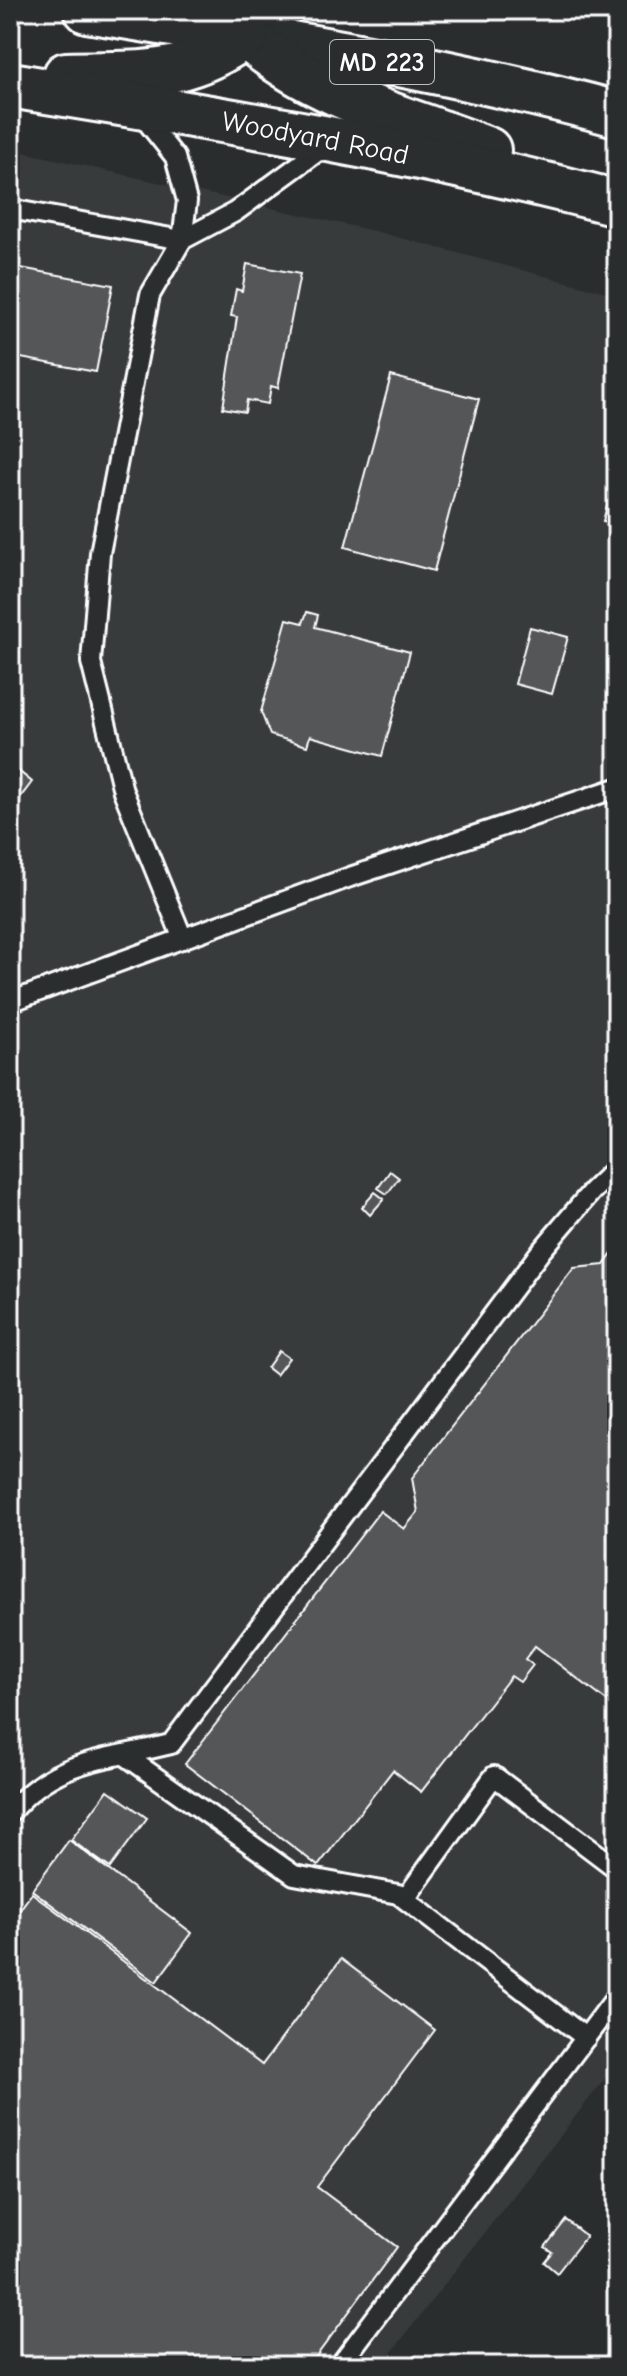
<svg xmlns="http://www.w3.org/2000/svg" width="627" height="2376" font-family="'Comic Neue',sans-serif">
  <rect width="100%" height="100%" fill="#2a2d2e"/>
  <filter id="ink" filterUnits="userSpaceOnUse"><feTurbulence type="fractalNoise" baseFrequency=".0125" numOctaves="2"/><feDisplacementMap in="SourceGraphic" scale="16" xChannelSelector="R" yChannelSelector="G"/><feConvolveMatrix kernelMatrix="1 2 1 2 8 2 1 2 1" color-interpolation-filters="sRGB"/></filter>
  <g filter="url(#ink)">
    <path fill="#373a3b" d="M10 149 374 231 617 295V2063L381 2366H10Z"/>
    <path fill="#555758" stroke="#fff" stroke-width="2" d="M247 264 300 274 278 388 271 386 268 404 247 400 245 412 223 408 237 317 231 316 236 289 242 291Z
      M10 266 113 285 96 372 10 356Z
      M391 376 479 399 434 571 345 547Z
      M617 469V524L603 521Z
      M307 612 318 615 315 627 410 652 382 756 310 736 307 746 270 735 261 712 287 619 303 623Z
      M530 627 568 637 552 694 515 684Z
      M10 764 32 782 10 811Z
      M390 1171 399 1178 387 1194 378 1188Z
      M375 1192 384 1199 370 1215 362 1207Z
      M617 1247V1709L535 1646 525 1659 533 1665 520 1682 511 1676 421 1792 393 1770 318 1866 185 1764 380 1511 404 1529 418 1512 412 1478 574 1268 604 1265Z
      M279 1351 289 1358 276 1375 267 1368Z
      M108 1790 147 1818 110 1868 71 1840Z
      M69 1840 192 1933 156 1982 32 1890Z
      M32 1893 262 2065 341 1959 435 2030 317 2187 397 2247 309 2366H10V1923Z
      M566 2220 586 2236 557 2273 544 2262 552 2252 545 2247Z"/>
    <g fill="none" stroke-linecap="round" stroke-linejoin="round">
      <g stroke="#fff" stroke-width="24">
        <path id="lane" d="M140 113 175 157 187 201 182 240 150 295 100 553 91 662 123 791 183 939
          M10 209 182 240 235 212 328 144
          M10 1002 350 877 617 788
          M126 1756 294 1875 398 1894 586 2038
          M10 1813C54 1758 108 1760 171 1744L541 1251 592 1191 617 1167
          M405 1899 494 1776 617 1869
          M339 2366 617 1996"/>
      </g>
      <g stroke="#fff" stroke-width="50">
        <g id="primary">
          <path d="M87 10C265 39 443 67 617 114"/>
          <path d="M257 45C322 99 410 119 488 150"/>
          <path d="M66 75C139 72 183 81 246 35"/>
          <path id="s1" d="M10 85C214 118 417 150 617 203"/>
        </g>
      </g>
      <use href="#lane" stroke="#2a2d2e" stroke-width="18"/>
      <use href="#primary" stroke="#2a2d2e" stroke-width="44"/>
    </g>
  </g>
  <g text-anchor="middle" stroke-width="7" stroke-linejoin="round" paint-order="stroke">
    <rect fill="#2a2d2e" stroke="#bfc0c0" stroke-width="2" x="330" y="40" width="104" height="44" rx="6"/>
    <g font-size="26" font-weight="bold" fill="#fff">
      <text x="382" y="71">MD 223</text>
    </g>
    <g font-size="28" fill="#fff" stroke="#2a2d2e">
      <text dy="10" stroke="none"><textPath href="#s1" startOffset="310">Woodyard Road</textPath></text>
    </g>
  </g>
  <rect width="627" height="2376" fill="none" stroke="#2a2d2e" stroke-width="40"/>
  <rect x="20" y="20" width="587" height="2336" fill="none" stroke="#fff" stroke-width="3" filter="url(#ink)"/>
</svg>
